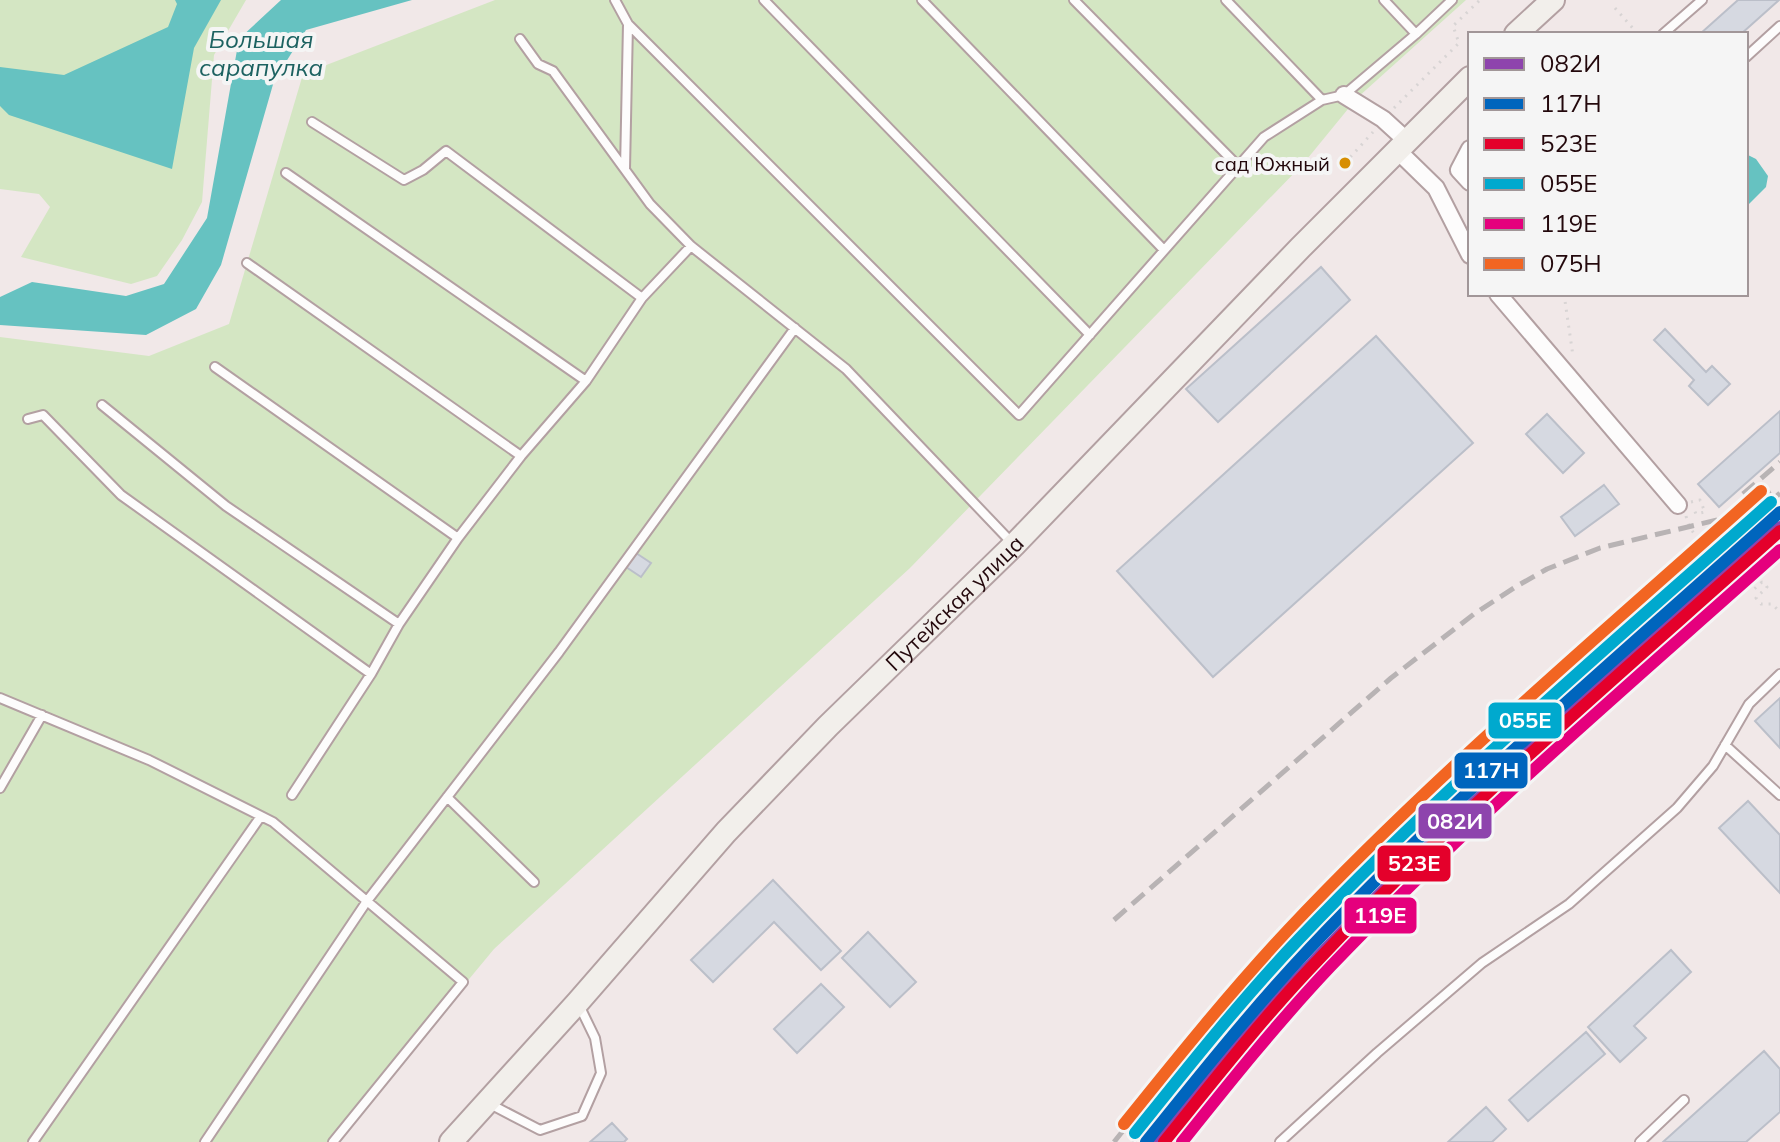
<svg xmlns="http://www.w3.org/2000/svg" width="1780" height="1142" font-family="Mulish,sans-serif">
  <rect width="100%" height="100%" fill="#f1e8e8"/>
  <path fill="#d4e6c3" d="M0 0H246L214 55 202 202 182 240 157 276 131 284 21 257 50 207 39 194 0 189Z
    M495 0H1466L1357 98 1303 164 910 568 494 949 334 1142H0V337L149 356 229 324 303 74Z"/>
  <path fill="#66c2c1" d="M175 0H221L194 48 172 169 9 115 0 106V67L64 75 168 27 177 4Z
    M281 0H412L306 30 274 81 221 265 196 309 146 335 0 325V297L32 282 126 296 164 284 207 218 239 39Z
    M1746 154 1756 159 1768 176 1766 187 1746 207Z"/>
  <path fill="#d6d9e1" stroke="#bbbfc9" stroke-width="2" d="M1738 0H1779L1741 34H1700Z
    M1321 267 1350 300 1218 422 1186 389Z
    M1665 329 1706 372 1712 366 1730 384 1708 405 1689 386 1694 380 1654 340Z
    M1376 336 1473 443 1213 677 1117 571Z
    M1780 411V453L1719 507 1698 484Z
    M1547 414 1584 453 1563 473 1526 434Z
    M1604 485 1619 504 1575 536 1561 517Z
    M636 553 651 563 641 577 626 567Z
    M1780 698V748L1755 721Z
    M1748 801 1780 835V893L1719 828Z
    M773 880 841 951 821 970 774 922 713 982 691 960Z
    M868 932 916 982 890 1007 842 958Z
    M1671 950 1691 972 1634 1026 1646 1038 1620 1062 1588 1027Z
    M821 984 844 1007 797 1053 774 1029Z
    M1586 1032 1605 1054 1528 1121 1509 1100Z
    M1764 1051 1780 1069V1112L1746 1142H1663Z
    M1486 1107 1506 1129 1492 1142H1448Z
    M612 1123 627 1139 624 1142H590Z"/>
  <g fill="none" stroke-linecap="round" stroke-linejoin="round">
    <g stroke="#b3a0a2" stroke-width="12">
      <path id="service" d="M615 0 628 24 625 169
        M764 0 1090 335
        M922 0 1164 250
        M1074 0 1238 166
        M628 24 1019 415 1264 137 1322 100 1226 0
        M1416 34 1452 0
        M1663 34 1702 0
        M520 39 538 64 553 71 650 204 691 246 846 369 1014 545
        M1746 57 1780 26
        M1322 100 1344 95 1416 34 1384 0
        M312 122 404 180 423 170 446 151 642 298
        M286 173 586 381
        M247 263 521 456
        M215 367 458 538
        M102 405 226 506 399 624
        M28 419 43 415 121 495 371 674 399 624 458 538 521 456 586 381 642 298 691 246
        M0 698 149 760 273 822 463 982 333 1142
        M1725 745 1780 795
        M0 788 42 715
        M292 795 371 674
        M447 797 534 882
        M488 1103 540 1130 582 1116 601 1073 595 1038 579 1005
        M33 1142 261 816
        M205 1142 367 901 559 652 795 328
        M1280 1142 1377 1053 1482 963 1569 904 1677 808 1713 766 1749 704 1780 674
        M1640 1142 1684 1100"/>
    </g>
    <g stroke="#b3a0a2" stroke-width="20">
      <path id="minor" d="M1344 95 1383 119 1406 140
        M1470 149 1459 170 1470 182
        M1397 150 1436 188 1470 255
        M1498 294 1678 505"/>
    </g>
    <g stroke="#b3a0a2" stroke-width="26">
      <g id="secondary">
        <path d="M1516 34 1553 0"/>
        <path id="s1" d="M451 1142 578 1002 726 832 828 726 1014 545 1301 247 1470 78"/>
      </g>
    </g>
    <path stroke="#d8d4d4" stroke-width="3" stroke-dasharray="2 6" stroke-linecap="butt" d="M1615 8 1638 34
      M1394 108 1459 43 1453 26 1480 0
      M1345 163 1373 132
      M1564 294 1573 356
      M1691 502 1700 500 1705 512 1696 514 1693 507
      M1686 516C1692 540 1703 538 1720 551 1733 562 1743 577 1753 590L1762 582 1767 587 1756 598 1761 604H1772L1780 612"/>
    <use href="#service" stroke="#fdfcfc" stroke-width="8"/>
    <use href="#minor" stroke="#fdfcfc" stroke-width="16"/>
    <use href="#secondary" stroke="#f2efeb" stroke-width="22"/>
    <path stroke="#b8b3b4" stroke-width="5" stroke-dasharray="16 8" stroke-linecap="butt" d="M1743 494 1780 462
      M1114 920 1391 678 1474 614 1517 586 1547 569 1600 548 1725 518 1771 492
      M1114 1142 1235 991 1311 906
      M1133 1142 1297 937 1360 868 1429 805 1501 748 1780 493"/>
    <g stroke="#f5f5f5" stroke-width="18">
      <path id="rail-1" d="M1157 1142C1203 1086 1249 1030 1299 977 1450 817 1616 672 1780 527"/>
    </g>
    <g stroke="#f5f5f5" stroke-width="18">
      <path id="rail-2" d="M1146 1142C1199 1076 1252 1010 1310 948 1457 793 1621 655 1780 512"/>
    </g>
    <g stroke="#f5f5f5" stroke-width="18">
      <path id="rail-3" d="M1164 1142C1215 1079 1265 1015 1321 957 1465 805 1625 670 1780 531"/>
    </g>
    <g stroke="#f5f5f5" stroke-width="18">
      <path id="rail-4" d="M1135 1133C1188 1067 1241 1000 1299 939 1447 783 1611 645 1771 502"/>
    </g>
    <g stroke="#f5f5f5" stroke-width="18">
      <path id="rail-5" d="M1182 1142C1230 1082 1278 1022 1331 966 1472 818 1628 686 1780 550"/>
    </g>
    <g stroke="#f5f5f5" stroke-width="18">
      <path id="rail-6" d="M1124 1124C1177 1058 1231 991 1289 929 1436 773 1602 634 1761 491"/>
    </g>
    <use href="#rail-1" stroke="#8e44ad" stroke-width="12"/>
    <use href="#rail-2" stroke="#0065bd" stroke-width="12"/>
    <use href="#rail-3" stroke="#e4002b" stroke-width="12"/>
    <use href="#rail-4" stroke="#00a9ce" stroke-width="12"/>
    <use href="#rail-5" stroke="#e5007d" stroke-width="12"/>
    <use href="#rail-6" stroke="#f26522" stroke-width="12"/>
  </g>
  <circle fill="#d78e02" stroke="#f5f5f5" stroke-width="3" cx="1345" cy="163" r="7"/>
  <g text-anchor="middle" stroke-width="8" stroke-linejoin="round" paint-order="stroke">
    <g font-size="20" fill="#23080c" stroke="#f5f5f5" text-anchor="end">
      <text x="1330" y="171">сад Южный</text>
    </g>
    <g font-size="22" fill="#23080c" stroke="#f5f5f5">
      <text dy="8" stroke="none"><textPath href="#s1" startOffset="738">Путейская улица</textPath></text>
    </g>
    <g font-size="24" font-style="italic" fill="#1d6261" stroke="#f5f5f5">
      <text x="261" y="48">Большая<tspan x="261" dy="28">сарапулка</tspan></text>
    </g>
  </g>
  <g stroke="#f5f5f5" stroke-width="3">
    <rect x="1487" y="701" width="76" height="39" rx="8" fill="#00a9ce"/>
    <rect x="1453" y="751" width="76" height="39" rx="8" fill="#0065bd"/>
    <rect x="1417" y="802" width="76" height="38" rx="8" fill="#8e44ad"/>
    <rect x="1376" y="844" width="76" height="39" rx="8" fill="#e4002b"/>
    <rect x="1343" y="896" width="75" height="39" rx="8" fill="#e5007d"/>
  </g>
  <g font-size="22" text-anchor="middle" font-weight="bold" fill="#fff">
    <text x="1525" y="728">055Е</text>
    <text x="1491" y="778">117Н</text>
    <text x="1455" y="829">082И</text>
    <text x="1414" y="871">523Е</text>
    <text x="1380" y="923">119Е</text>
  </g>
  <rect x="1468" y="32" width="280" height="264" fill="#f5f5f5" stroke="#a19698" stroke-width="2"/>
  <rect x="1484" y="58" width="40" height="12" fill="#8e44ad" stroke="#a19698" stroke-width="2"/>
  <text x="1540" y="72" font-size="24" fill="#23080c">082И</text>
  <rect x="1484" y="98" width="40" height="12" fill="#0065bd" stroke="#a19698" stroke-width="2"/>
  <text x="1540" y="112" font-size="24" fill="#23080c">117Н</text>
  <rect x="1484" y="138" width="40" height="12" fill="#e4002b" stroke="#a19698" stroke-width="2"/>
  <text x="1540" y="152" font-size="24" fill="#23080c">523Е</text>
  <rect x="1484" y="178" width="40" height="12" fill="#00a9ce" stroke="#a19698" stroke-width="2"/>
  <text x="1540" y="192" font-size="24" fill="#23080c">055Е</text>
  <rect x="1484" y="218" width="40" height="12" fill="#e5007d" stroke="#a19698" stroke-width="2"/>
  <text x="1540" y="232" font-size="24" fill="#23080c">119Е</text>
  <rect x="1484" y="258" width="40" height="12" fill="#f26522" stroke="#a19698" stroke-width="2"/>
  <text x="1540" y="272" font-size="24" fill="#23080c">075Н</text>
</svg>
